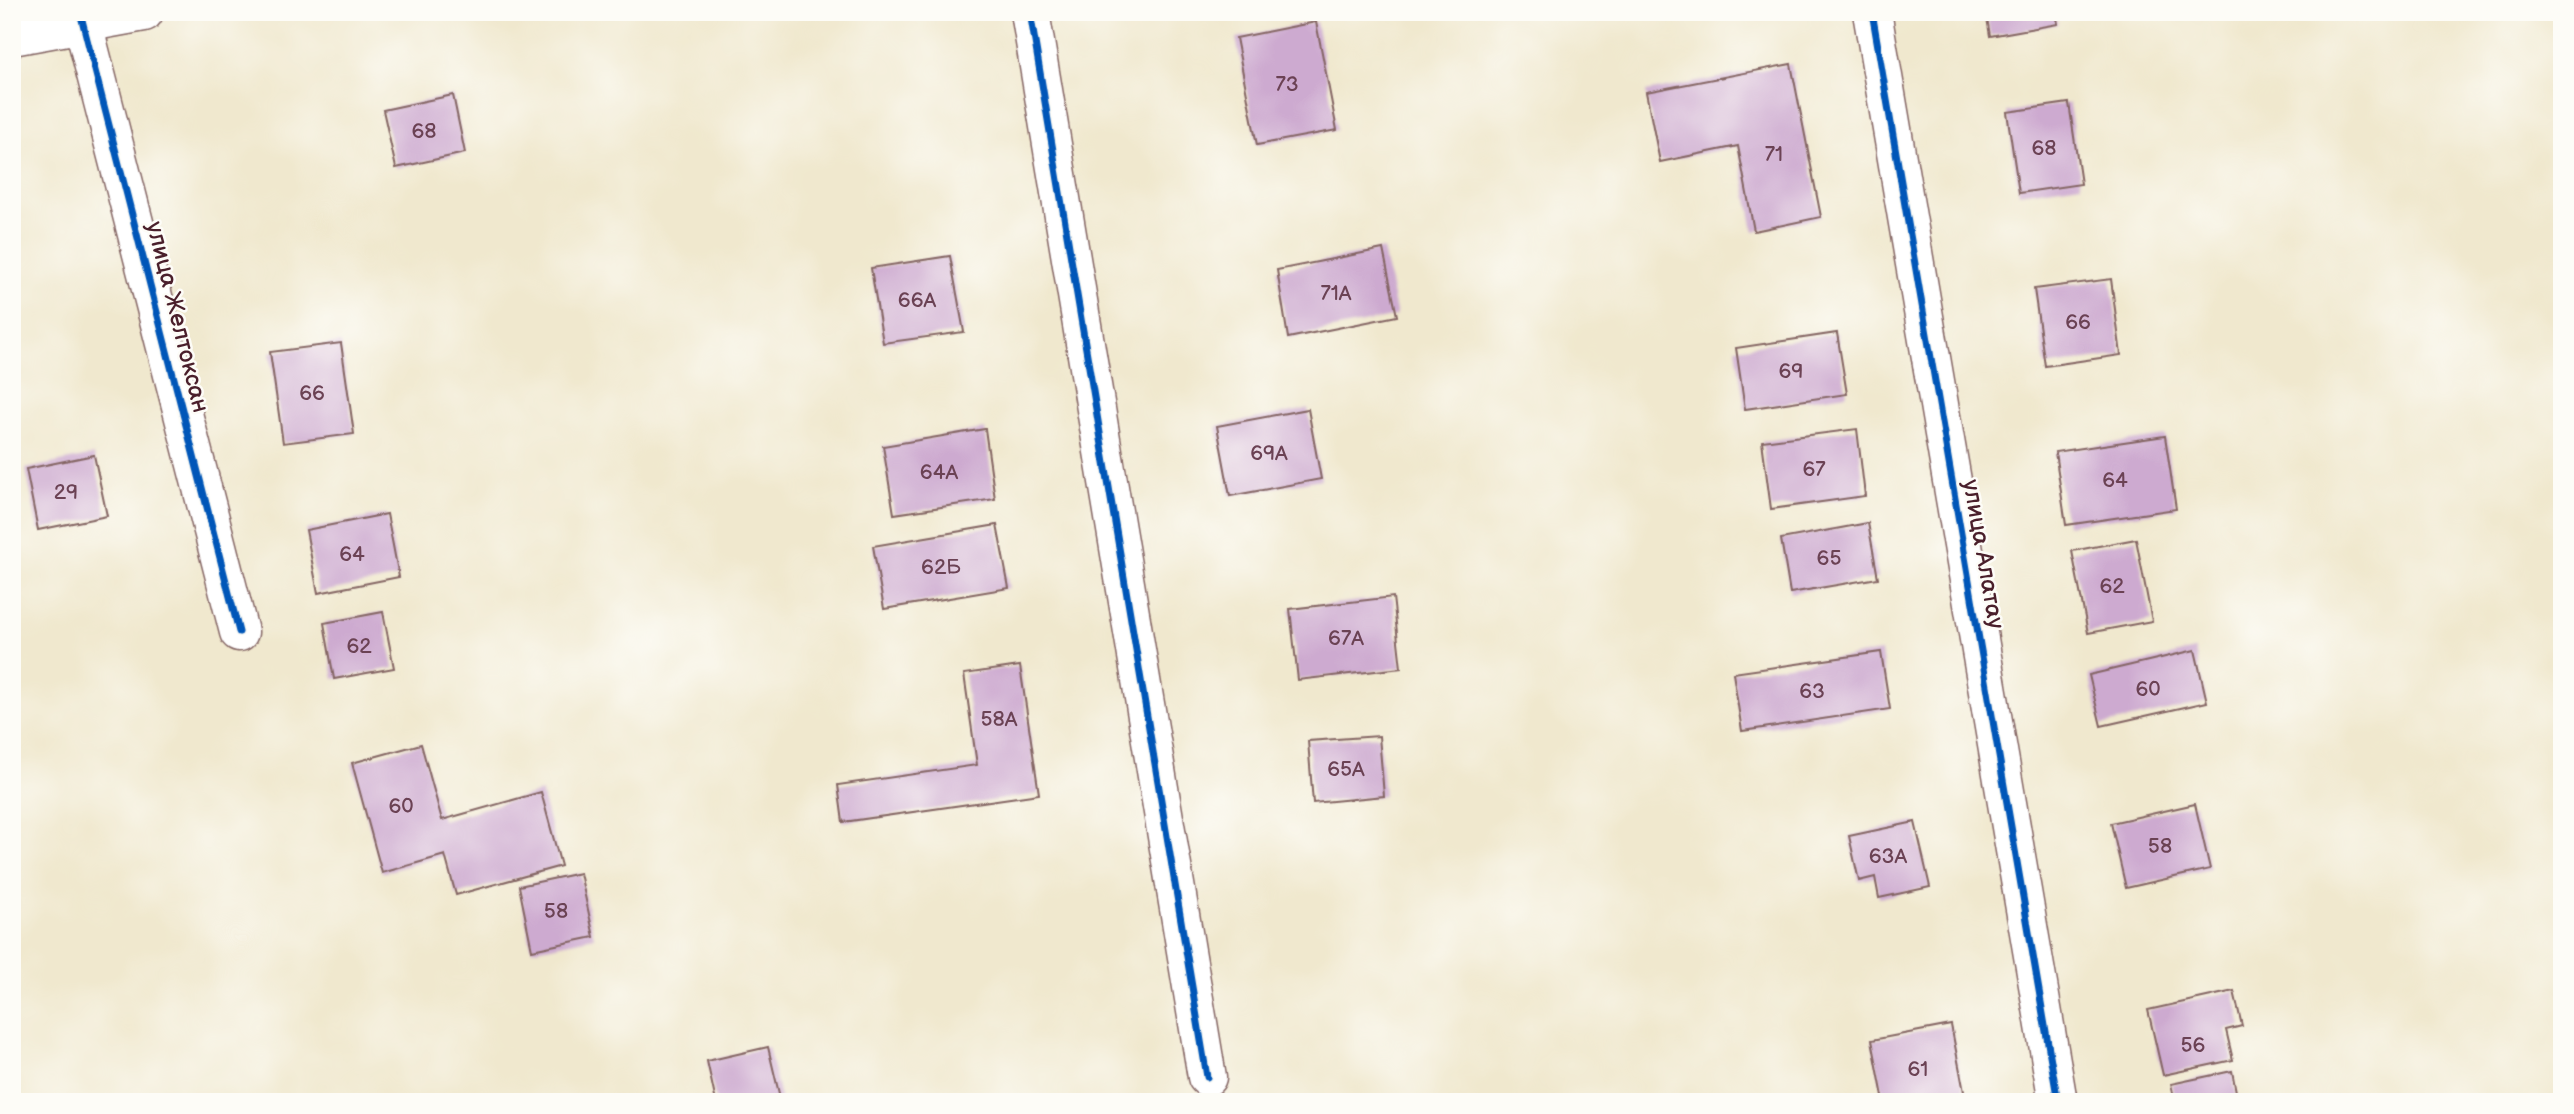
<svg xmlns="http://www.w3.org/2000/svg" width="2574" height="1114" font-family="'Balsamiq Sans',sans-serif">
  <rect width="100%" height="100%" fill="#fdfcf7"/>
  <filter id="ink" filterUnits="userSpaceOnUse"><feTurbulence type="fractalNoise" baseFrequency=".0143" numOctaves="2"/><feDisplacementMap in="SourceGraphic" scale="14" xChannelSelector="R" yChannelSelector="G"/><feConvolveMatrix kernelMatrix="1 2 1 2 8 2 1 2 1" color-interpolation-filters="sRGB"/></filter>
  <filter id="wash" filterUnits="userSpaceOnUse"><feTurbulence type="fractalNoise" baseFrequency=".00686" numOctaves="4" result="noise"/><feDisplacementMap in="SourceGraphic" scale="28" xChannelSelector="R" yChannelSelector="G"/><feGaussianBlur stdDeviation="1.57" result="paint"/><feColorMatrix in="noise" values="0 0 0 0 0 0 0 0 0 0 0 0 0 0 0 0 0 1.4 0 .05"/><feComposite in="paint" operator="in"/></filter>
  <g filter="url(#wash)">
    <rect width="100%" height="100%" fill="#f0e8ce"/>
    <g id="blocks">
      <path fill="#cdaad0" d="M1986 12H2056L2058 24 1990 36Z
        M1316 22 1337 130 1257 145 1236 38Z
        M1791 64 1821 217 1754 231 1738 146 1660 162 1646 92Z
        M453 95 465 153 396 168 383 110Z
        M2069 103 2081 184 2019 193 2007 112Z
        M1383 249 1397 316 1288 338 1277 270Z
        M950 256 964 332 883 343 871 268Z
        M2111 279 2121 355 2045 366 2034 289Z
        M1837 333 1847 394 1745 409 1736 348Z
        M341 343 354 434 283 443 270 352Z
        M1308 409 1321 479 1230 496 1217 426Z
        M985 429 995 499 894 514 883 446Z
        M1857 429 1865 496 1771 509 1762 441Z
        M2165 436 2176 509 2066 525 2055 452Z
        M94 455 107 516 38 530 26 469Z
        M387 514 399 577 318 593 306 530Z
        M1868 523 1878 578 1790 593 1781 539Z
        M997 525 1009 588 884 609 873 546Z
        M2136 539 2152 621 2088 633 2072 551Z
        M1393 597 1401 668 1298 680 1290 609Z
        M383 612 394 668 334 679 324 623Z
        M2195 650 2207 702 2101 726 2089 675Z
        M1881 652 1890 709 1742 731 1733 673Z
        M1020 666 1039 794 843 822 838 785 977 765 964 674Z
        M1379 736 1384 796 1313 803 1308 741Z
        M421 744 442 820 541 792 561 866 456 895 445 855 382 873 352 763Z
        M2195 804 2210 869 2126 888 2111 823Z
        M1915 822 1930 887 1879 898 1875 877 1859 881 1849 836Z
        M580 873 594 937 532 950 519 886Z
        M2234 991 2242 1026 2226 1030 2233 1060 2163 1075 2148 1010Z
        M1951 1025 1965 1097 1939 1102H1884L1872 1040Z
        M768 1047 781 1102H716L707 1061Z
        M2232 1071 2238 1102H2175L2171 1084Z"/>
    </g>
  </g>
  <g filter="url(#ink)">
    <use href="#blocks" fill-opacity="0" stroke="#846564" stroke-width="2"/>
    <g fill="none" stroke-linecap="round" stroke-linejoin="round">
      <g stroke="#846564" stroke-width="41">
        <path id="minor" d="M80 12 239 632
          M1030 12 1207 1077
          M1872 12 2058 1102
          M12 36 144 12"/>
      </g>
      <use href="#minor" stroke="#fff" stroke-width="38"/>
      <g stroke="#fdfcf7" stroke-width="11">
        <path id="cycleway" d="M80 12 239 632
          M1030 12 1207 1077
          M1872 12 2058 1102"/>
      </g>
      <use href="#cycleway" stroke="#0057b8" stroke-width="7"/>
    </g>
  </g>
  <g text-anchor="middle" stroke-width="5" stroke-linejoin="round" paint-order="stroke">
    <g font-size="21" fill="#6b4254">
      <text x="1287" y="91">73</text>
      <text x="424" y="138">68</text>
      <text x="2044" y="155">68</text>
      <text x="1774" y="161">71</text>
      <text x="1336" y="300">71А</text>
      <text x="917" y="307">66А</text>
      <text x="2078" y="329">66</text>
      <text x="1791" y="378">69</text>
      <text x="312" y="400">66</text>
      <text x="1269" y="460">69А</text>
      <text x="1814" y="476">67</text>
      <text x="939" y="479">64А</text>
      <text x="2115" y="487">64</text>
      <text x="66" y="499">29</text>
      <text x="352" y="561">64</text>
      <text x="1829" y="565">65</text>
      <text x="941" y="574">62Б</text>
      <text x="2112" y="593">62</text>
      <text x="1346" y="645">67А</text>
      <text x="359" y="653">62</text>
      <text x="2148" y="696">60</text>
      <text x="1812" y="698">63</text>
      <text x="999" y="726">58А</text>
      <text x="1346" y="776">65А</text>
      <text x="401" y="813">60</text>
      <text x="2160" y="853">58</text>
      <text x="1888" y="863">63А</text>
      <text x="556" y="918">58</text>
      <text x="2193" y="1052">56</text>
      <text x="1918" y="1076">61</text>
    </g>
    <g font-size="24" fill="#4a1f2b" stroke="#fdfcf7">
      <text transform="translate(178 317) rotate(76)" y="8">улица Желтоксан</text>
      <text transform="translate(1984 554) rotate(80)" y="8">улица Алатау</text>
    </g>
  </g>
  <rect width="2574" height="1114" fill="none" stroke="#fdfcf7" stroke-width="42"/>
</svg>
